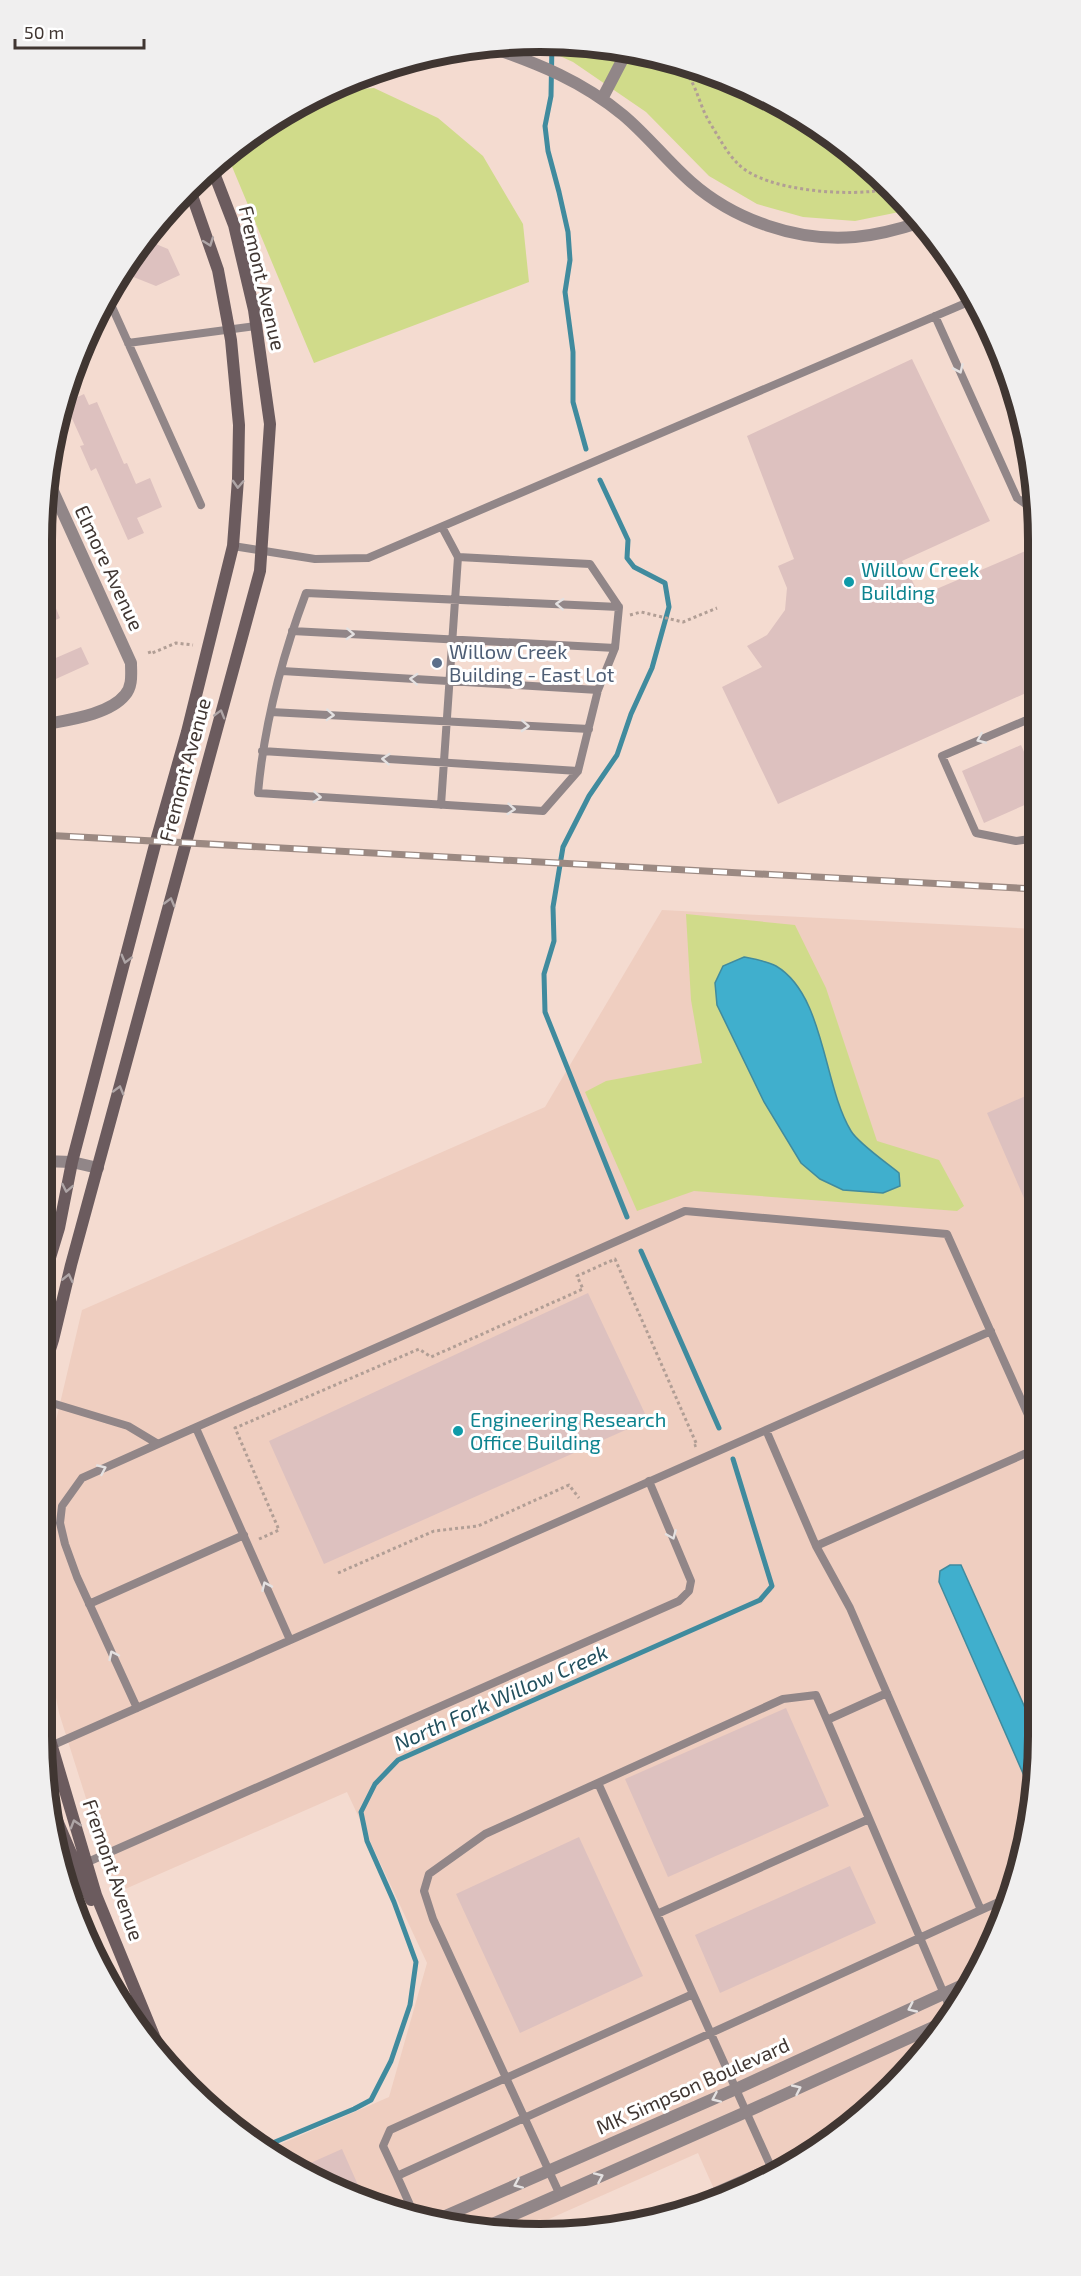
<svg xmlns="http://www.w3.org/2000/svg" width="1081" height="2276" font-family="'Exo 2',sans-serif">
  <rect width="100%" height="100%" fill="#f4dbd0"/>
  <path fill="#efcec0" d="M662 910 1036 929 1039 1736 1029 1833 1001 1927 915 2064 844 2131 761 2182 717 2196 698 2153 531 2227 443 2224 291 2167 267 2150 389 2097 427 1963 347 1792 116 1893 59 1713 42 1625V1480L82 1310 545 1107Z"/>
  <path fill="#d0db8a" d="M541 42 638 52 732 80 844 145 909 210 855 221 803 217 757 204 709 176 646 112 573 62 531 43Z
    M374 88 438 118 483 156 523 224 529 282 314 363 228 157 264 126 322 95 331 91Z
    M686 914 795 925 826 988 877 1141 939 1160 964 1206 957 1211 694 1191 637 1211 585 1092 606 1081 702 1063 691 1000Z"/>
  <path fill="#40afcd" stroke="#408b9e" stroke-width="1.5" d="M744 957C754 959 767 961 776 966 825 995 823 1085 851 1131 858 1143 887 1163 899 1173L900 1186 883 1193 843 1190 820 1179 801 1163 764 1102 717 1005 715 983 723 966Z
    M950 1565H961L1039 1739 1034 1790 1029 1787 939 1582 940 1571Z"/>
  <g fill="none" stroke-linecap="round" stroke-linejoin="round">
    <path stroke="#408b9e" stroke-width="5" d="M552 43 551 96 545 126 548 151 559 192 568 232 570 260 565 292 573 352V402L586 449
      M600 480 628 540 627 558 634 567 665 583 669 607 652 668 631 714 617 755 589 796 563 847 553 907 554 941 544 974 545 1012 627 1217
      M641 1251 719 1428
      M263 2147 354 2109 371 2100 391 2061 410 2005 416 1962 394 1902 367 1841 361 1812 375 1784 398 1760 760 1600 772 1586 733 1459"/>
  </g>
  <path fill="#ddc1bf" d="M146 240 168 249 180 275 156 286 121 272Z
    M912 359 990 521 902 561 920 596 1035 547V689L778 804 722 687 762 667 747 646 767 635 785 610 787 588 778 566 794 559 747 436Z
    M84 394 89 405 97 402 124 464 127 463 136 484 150 478 162 507 137 518 144 533 128 540 96 468 91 471 80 446 84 445 65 403Z
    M42 575 60 618 42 626Z
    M81 647 89 664 47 683 42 672V664Z
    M1021 745 1036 779V800L984 823 962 771Z
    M1037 1091V1228L987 1113Z
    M588 1293 648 1420 324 1564 269 1441Z
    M786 1708 829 1806 668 1877 625 1779Z
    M579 1837 643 1976 520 2033 456 1894Z
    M850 1866 876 1923 720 1993 695 1935Z
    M342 2149 362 2194 297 2169Z"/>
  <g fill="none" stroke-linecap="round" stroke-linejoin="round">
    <path stroke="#b19e95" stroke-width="3" stroke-dasharray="3 3" stroke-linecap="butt" d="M677 64C697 79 697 102 710 123 718 136 727 153 738 164 766 192 852 197 888 189
      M630 615 641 612 683 622 717 608
      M149 651 150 654 176 643 193 645
      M259 1539 279 1530 235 1428 419 1349 431 1357 583 1289 577 1276 615 1259 697 1445 694 1446
      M338 1573 434 1531 478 1526 569 1485 579 1498"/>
    <path stroke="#918688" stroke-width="8" d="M108 298 201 505
      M935 316 1017 498 1030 507 1035 505
      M128 343 256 326
      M233 546 315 559 368 558 973 300
      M458 557 590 564 619 607 615 648 598 690 578 771 543 811 258 793C264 725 282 657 306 593L619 607
      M292 631 615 648
      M282 671 598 690
      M271 712 589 729
      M1036 721 1029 719 942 756 976 833 1016 841 1036 838
      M262 751 578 771
      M441 805 458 557 442 527
      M42 1400 128 1426 158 1444 685 1211 947 1234 1038 1437
      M196 1428 290 1640
      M766 1430 991 1331
      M816 1546 850 1608 981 1910 1010 1897
      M89 1604 244 1535
      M887 1693 827 1720 950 2008
      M137 1708 77 1577 65 1544 60 1523 62 1506 82 1478 158 1444
      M44 1749 766 1430 816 1546 1038 1448
      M598 1783 771 2167
      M81 1865 679 1601 689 1591 691 1581 649 1481
      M657 1914 869 1819
      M397 2176 383 2146 390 2130 693 1994
      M746 2187 743 2179 800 2154 802 2157
      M711 2193 743 2179
      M560 2195 433 1919 424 1891 429 1874 485 1834 783 1699 816 1695 827 1720
      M414 2214 397 2176 981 1910"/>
    <path stroke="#918688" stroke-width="12" d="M490 47C539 64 582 81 623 115 647 135 667 161 691 182 734 220 797 242 855 237 877 235 900 229 921 222
      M602 99 627 51
      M42 725C67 720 109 715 125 695 133 686 131 673 131 663L48 480
      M42 1161 72 1162 98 1168
      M434 2221 736 2089 965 1984
      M488 2226 746 2112 940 2024"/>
    <path stroke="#6b5b5e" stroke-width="12" d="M42 1284 59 1228 72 1162 156 841 187 732 233 546 238 479 239 425 231 340 218 270 189 187
      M42 1375 53 1340 71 1265 260 571 270 424 254 310 234 225 212 168
      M42 1713 96 1895 154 2036
      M56 1818 91 1900
      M151 2030 166 2061"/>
    <g stroke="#9b8982" stroke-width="7">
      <path id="rail" d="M42 835 1036 889"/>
    </g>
    <use href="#rail" stroke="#fff" stroke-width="4.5" stroke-dasharray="14" stroke-linecap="butt"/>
  </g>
  <defs><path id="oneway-chevron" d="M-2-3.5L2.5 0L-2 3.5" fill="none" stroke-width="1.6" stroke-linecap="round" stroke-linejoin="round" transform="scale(1.5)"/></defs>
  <g stroke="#aea5a6">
    <use href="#oneway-chevron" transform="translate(209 242) rotate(70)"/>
    <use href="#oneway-chevron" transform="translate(238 484) rotate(93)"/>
    <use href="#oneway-chevron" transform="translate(220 714) rotate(-74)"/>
    <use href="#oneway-chevron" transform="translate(170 902) rotate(-75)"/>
    <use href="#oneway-chevron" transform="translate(126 959) rotate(105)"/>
    <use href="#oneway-chevron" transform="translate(119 1090) rotate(-75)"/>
    <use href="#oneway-chevron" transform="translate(67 1188) rotate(101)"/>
    <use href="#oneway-chevron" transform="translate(68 1278) rotate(-77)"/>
    <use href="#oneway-chevron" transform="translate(75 1824) rotate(-107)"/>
  </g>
  <g stroke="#e4e1e1">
    <use href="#oneway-chevron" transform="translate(959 369) rotate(66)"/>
    <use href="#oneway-chevron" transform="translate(560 604) rotate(-177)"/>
    <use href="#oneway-chevron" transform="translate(350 634) rotate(3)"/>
    <use href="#oneway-chevron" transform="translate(414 679) rotate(-177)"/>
    <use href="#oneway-chevron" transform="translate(330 715) rotate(3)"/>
    <use href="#oneway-chevron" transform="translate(525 726) rotate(3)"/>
    <use href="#oneway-chevron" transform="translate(981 739) rotate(157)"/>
    <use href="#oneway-chevron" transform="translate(386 759) rotate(-176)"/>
    <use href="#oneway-chevron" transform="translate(317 797) rotate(4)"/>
    <use href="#oneway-chevron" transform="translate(511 809) rotate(4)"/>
    <use href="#oneway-chevron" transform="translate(102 1469) rotate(-24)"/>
    <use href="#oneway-chevron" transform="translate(672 1535) rotate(67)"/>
    <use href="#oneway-chevron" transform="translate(266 1586) rotate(-114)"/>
    <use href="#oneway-chevron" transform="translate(113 1655) rotate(-115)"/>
    <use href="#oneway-chevron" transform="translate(912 2008) rotate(155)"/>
    <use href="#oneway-chevron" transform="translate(797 2089) rotate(-25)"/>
    <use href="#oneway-chevron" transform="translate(716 2098) rotate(156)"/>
    <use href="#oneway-chevron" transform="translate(599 2177) rotate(-24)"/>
    <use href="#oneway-chevron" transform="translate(518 2184) rotate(156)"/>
  </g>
  <g fill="#0f9aa8" stroke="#fff" stroke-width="2">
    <circle cx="849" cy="582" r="6"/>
    <circle cx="458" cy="1431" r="6"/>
  </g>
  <circle fill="#5c6f8a" stroke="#fff" stroke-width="2" cx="437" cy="663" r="6"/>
  <g text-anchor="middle" stroke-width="6" stroke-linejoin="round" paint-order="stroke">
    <g font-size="20" fill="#403632" stroke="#fff">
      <text transform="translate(262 278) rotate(77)" y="7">Fremont Avenue</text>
      <text transform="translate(109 568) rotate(65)" y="7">Elmore Avenue</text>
      <text transform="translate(185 770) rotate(-75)" y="7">Fremont Avenue</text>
      <text transform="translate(113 1870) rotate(71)" y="7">Fremont Avenue</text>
      <text transform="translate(693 2086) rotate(-24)" y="7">MK Simpson Boulevard</text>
    </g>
    <g font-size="20" fill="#0d838f" stroke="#fff" text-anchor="start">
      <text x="861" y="577">Willow Creek<tspan x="861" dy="23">Building</tspan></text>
      <text x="470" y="1427">Engineering Research<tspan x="470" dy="23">Office Building</tspan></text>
    </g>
    <g font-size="20" fill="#4e5e75" stroke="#fff" text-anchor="start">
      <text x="449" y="659">Willow Creek<tspan x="449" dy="23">Building - East Lot</tspan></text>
    </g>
    <g font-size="21" font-style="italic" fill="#22505e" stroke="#fff">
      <text transform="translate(501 1698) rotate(-24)" y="7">North Fork Willow Creek</text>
    </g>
  </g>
  <path d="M0 0H1081V2276H0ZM540 52H540A488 488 0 0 1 1028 540V1736A488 488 0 0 1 540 2224H540A488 488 0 0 1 52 1736V540A488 488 0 0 1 540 52Z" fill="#f0efef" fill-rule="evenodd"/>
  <path fill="none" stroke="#403632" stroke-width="8" d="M540 52H540A488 488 0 0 1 1028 540V1736A488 488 0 0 1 540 2224H540A488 488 0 0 1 52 1736V540A488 488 0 0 1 540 52Z"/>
  <path d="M15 39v9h129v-9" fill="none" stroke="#403632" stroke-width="3"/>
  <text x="24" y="39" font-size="18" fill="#403632" stroke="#ffffff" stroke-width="4.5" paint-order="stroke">50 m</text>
</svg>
